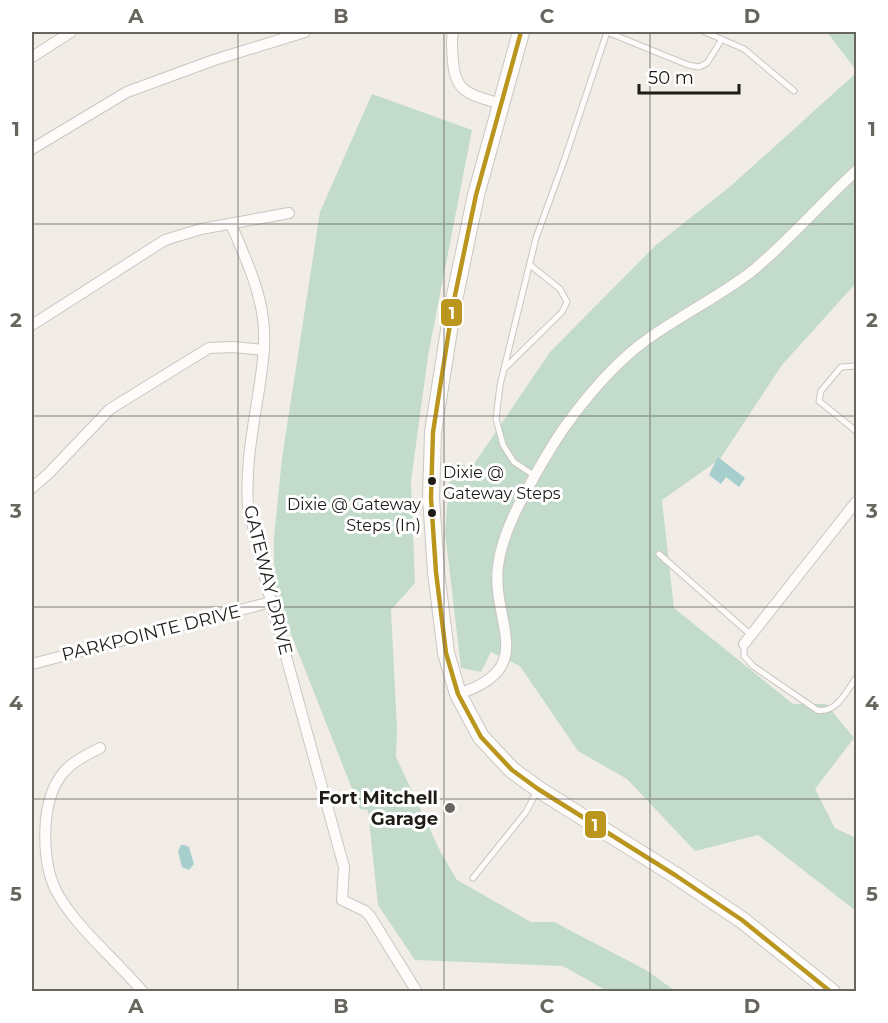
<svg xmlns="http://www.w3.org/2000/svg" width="888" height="1023" font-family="Montserrat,sans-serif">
  <rect width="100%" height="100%" fill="#f1ede6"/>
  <path fill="#c2dbcb" d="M827 32H856V70Z
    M856 73V283L782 365 720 459 662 500 674 608 793 704H826L854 738 815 789 835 828 856 838V911L758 835 695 851 627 779 578 751 520 666 491 652 481 672 461 668 445 532 451 463 472 467 550 352 656 245 732 185Z
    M372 94 472 130 428 356 411 481 415 583 391 610 397 729 396 757 441 853 457 880 531 922H554L646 970 674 990 673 991H607L563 966 415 960 378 905 368 810 360 809 274 591V538L282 458 320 212Z"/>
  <path fill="#a5cecd" d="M718 457 745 478 739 487 726 477 721 484 709 475Z
    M181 845H184L189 847 194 864 189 870 182 867 178 851Z"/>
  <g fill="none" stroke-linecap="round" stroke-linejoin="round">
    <g stroke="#cac6c1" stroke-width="7">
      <path id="service" d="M607 32 688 65 699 67 707 63 722 39
        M705 32 744 49 794 91
        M856 366 841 367 821 391 819 401 856 431
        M505 368 562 312 567 302 560 289 530 265
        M535 476 514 462 503 445 496 419 500 385 536 238 565 158 607 32
        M659 554 751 635
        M744 644V656L753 666 817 710C836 714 846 692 856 678
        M473 878 526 812 537 791"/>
    </g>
    <g stroke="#cac6c1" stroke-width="12">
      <path id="minor" d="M453 32C451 41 452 51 453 61 455 95 473 95 501 104
        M32 57 71 32
        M32 149 127 92 214 60 305 32
        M231 224C244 255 259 286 263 319 266 340 263 362 260 383 254 423 245 465 248 506L271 602 344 867 342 900 365 911 370 916 417 992
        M32 325 165 240 201 229 289 213
        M32 488 49 473 110 409 209 348 233 347 264 350
        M744 644 856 502
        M32 664 271 602
        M458 694C540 668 491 623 498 566 503 528 526 491 545 458 567 419 608 368 645 341 679 316 717 298 751 272 789 241 820 204 856 171
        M100 748C86 755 68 764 60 777 40 806 41 866 59 896 79 930 117 961 143 992"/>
    </g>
    <g stroke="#cac6c1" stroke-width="18">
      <path id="primary" d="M521 32 476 195 453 305 433 432 431 498 436 572 446 653 458 694 481 737 512 770 538 789 675 875 742 920 832 992"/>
    </g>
    <use href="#service" stroke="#fdfcfb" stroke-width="5"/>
    <use href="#minor" stroke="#fdfcfb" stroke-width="10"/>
    <use href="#primary" stroke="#fdfcfb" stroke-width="16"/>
    <g stroke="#fff" stroke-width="9">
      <path id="bus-1" d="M521 32 476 195 453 305 433 432 431 498 436 572 446 653 458 694 481 737 512 770 538 789 675 875 742 920 831 992"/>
    </g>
    <use href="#bus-1" stroke="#ba961f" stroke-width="4.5"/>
  </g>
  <path fill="none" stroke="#68655f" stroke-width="1.5" stroke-opacity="0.55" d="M238 32V992M444 32V992M650 32V992M32 224H856M32 416H856M32 607H856M32 799H856"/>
  <g fill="#1f1c17" stroke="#fff" stroke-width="2">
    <circle cx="432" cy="481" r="5"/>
    <circle cx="432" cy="513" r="5"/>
  </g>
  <circle fill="#68655f" stroke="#fff" stroke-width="2" cx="450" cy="808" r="6"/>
  <g text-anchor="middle" stroke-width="6" stroke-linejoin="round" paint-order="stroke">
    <g font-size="16" fill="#1f1c17" stroke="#fff" text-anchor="start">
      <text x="443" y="478">Dixie @<tspan x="443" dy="21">Gateway Steps</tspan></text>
      <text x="421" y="510" text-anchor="end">Dixie @ Gateway<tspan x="421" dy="21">Steps (In)</tspan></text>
    </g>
    <g font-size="18" fill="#1f1c17" stroke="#fff">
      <text transform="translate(268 580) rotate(76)" y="6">GATEWAY DRIVE</text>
      <text transform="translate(151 633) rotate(-14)" y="6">PARKPOINTE DRIVE</text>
    </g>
    <g font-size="18" font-weight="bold" fill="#1f1c17" stroke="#fff" text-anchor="end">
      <text x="438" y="804">Fort Mitchell<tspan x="438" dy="21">Garage</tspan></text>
    </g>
  </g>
  <g stroke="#fff" stroke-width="2">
    <rect x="440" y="298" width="23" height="29" rx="6" fill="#ba961f"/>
    <rect x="584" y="810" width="23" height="29" rx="6" fill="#ba961f"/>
  </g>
  <g font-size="16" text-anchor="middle" font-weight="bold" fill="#fff">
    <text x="452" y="319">1</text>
    <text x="595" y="831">1</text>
  </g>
  <rect width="888" height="1023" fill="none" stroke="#ffffff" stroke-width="66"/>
  <path d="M639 84v9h100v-9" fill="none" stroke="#1f1c17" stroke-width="3"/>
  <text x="648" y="84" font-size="18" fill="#1f1c17" stroke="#ffffff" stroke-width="4.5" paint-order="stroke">50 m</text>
  <rect x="33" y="33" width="822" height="957" fill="none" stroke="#68655f" stroke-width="2"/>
  <g font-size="20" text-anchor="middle" font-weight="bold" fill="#68655f">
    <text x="136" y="23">A</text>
    <text x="341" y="23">B</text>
    <text x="547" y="23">C</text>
    <text x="752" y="23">D</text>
    <text x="16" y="136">1</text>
    <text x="872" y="136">1</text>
    <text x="16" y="327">2</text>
    <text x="872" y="327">2</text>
    <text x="16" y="518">3</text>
    <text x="872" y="518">3</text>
    <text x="16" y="710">4</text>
    <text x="872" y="710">4</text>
    <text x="16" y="901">5</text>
    <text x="872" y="901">5</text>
    <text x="136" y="1013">A</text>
    <text x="341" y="1013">B</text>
    <text x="547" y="1013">C</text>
    <text x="752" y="1013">D</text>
  </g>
</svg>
